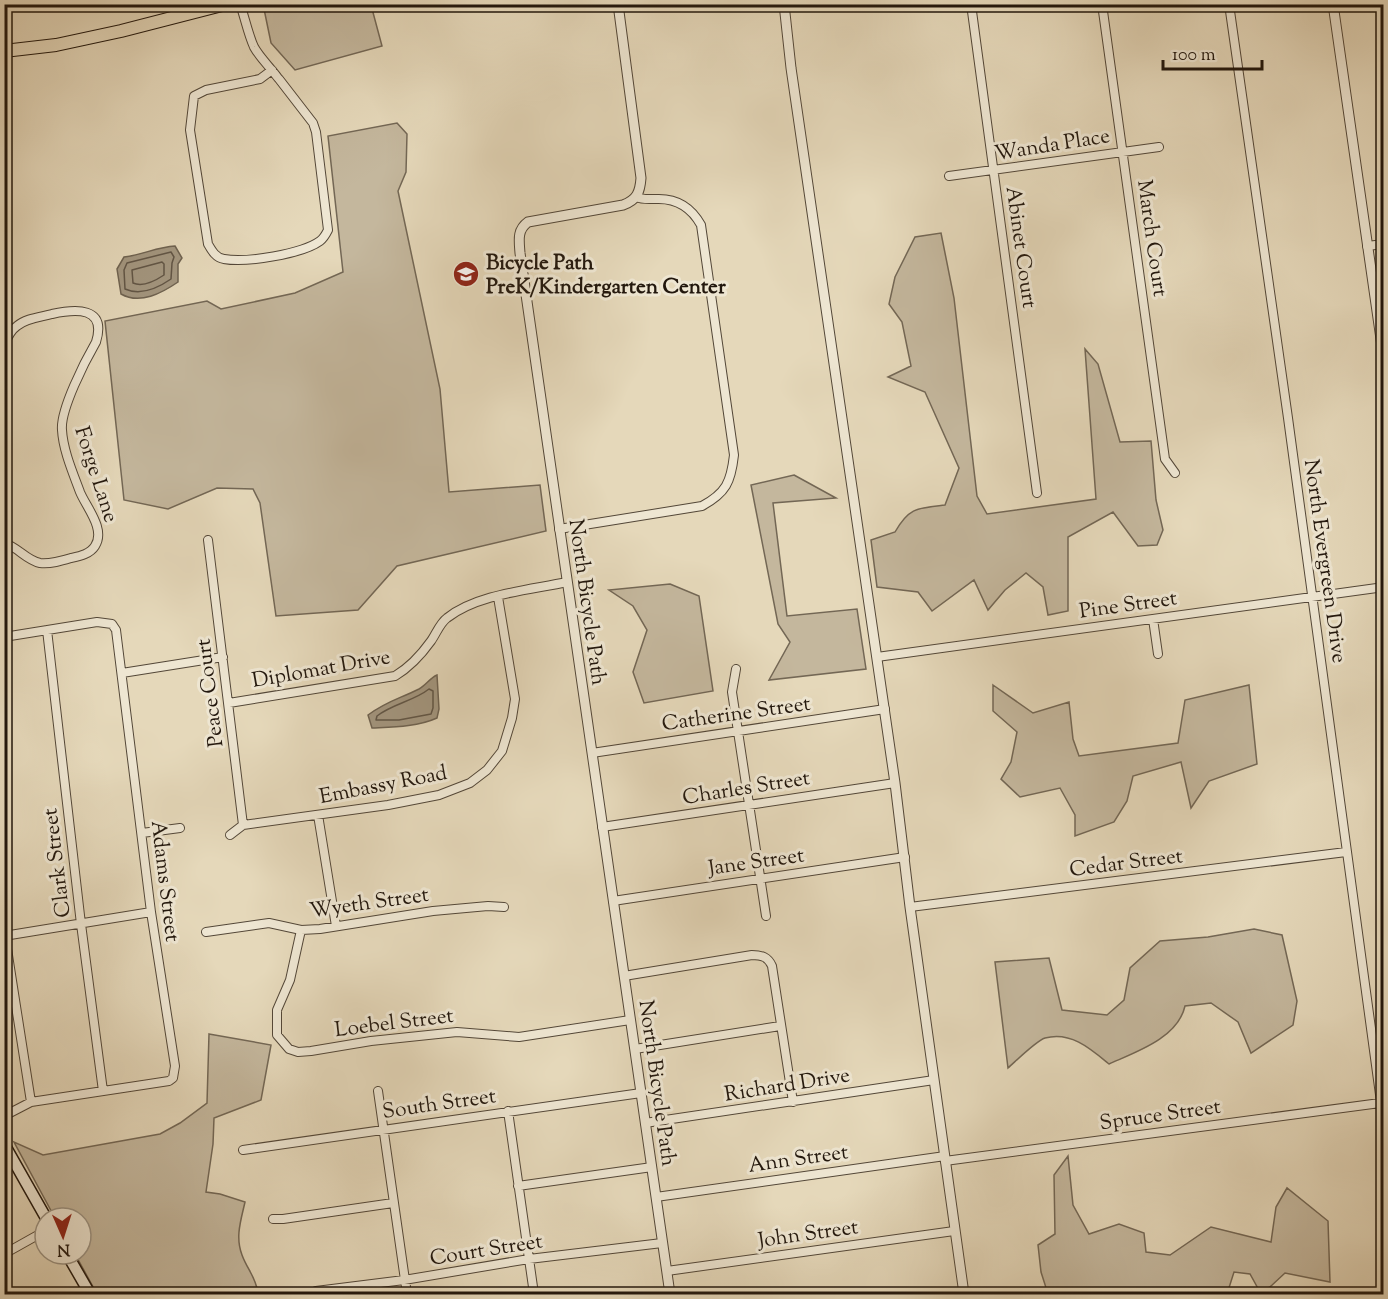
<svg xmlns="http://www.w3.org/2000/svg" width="1388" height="1299" font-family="'Sorts Mill Goudy',serif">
  <rect width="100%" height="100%" fill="#e5d8ba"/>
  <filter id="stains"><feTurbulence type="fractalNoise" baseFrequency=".00333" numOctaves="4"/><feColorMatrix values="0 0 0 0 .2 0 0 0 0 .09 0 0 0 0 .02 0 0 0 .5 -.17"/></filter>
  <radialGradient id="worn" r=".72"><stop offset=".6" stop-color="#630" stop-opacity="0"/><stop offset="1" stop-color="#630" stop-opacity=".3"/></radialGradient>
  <path fill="#c4b79d" stroke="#736755" stroke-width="1.5" d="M281 5H371L382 46 295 70 271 43 264 9Z
    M397 123 407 134 406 172 398 191 440 389 449 492 540 485 546 531 397 566 358 610 276 616 260 503 253 489 217 488 168 509 124 500 105 321 207 301 221 309 295 293 343 272 328 136Z
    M941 233 954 298 977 496 987 514 1096 499 1085 349 1098 364 1120 442 1151 441 1156 500 1163 530 1157 545 1138 546 1113 512 1068 537V611L1048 615 1043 587 1026 573 1005 590 988 610 974 580 932 611 918 592 877 587 871 540 895 532C909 507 918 508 945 505L959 468 925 392 888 377 911 366 902 322 889 304 895 277 915 237Z
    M794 475 836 498 773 503 787 616 857 609 866 669 769 680 790 642 778 624 751 485Z
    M670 584 699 596 713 691 644 703 633 672 647 630 633 606 609 590Z
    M993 685 1033 713 1069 702 1073 739 1079 756 1178 743 1185 700 1249 685 1257 764 1209 781 1191 808 1181 762 1133 776 1127 801 1114 822 1075 836V815L1060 788 1020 797 1001 779 1011 762 1017 732 993 711Z
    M1254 929 1282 935 1297 1001 1293 1025 1251 1053 1238 1022 1211 1003 1185 1006C1178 1038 1136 1052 1109 1064 1091 1049 1071 1031 1045 1038 1036 1041 1016 1061 1008 1068L995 962 1049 958 1062 1010 1107 1015 1124 1000 1130 968 1160 941 1208 937Z
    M209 1034 271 1045 261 1100 214 1118 213 1144 206 1192 220 1194 245 1202C241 1220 235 1237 242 1255 247 1269 257 1279 258 1294H97L75 1254H81V1218H55L14 1142 43 1155 160 1134 180 1123 207 1103Z
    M1068 1156 1073 1205 1089 1234 1119 1224 1144 1233 1146 1252 1170 1255 1211 1227 1271 1242 1276 1207 1287 1188 1328 1221 1330 1282 1285 1273 1270 1287 1260 1292 1250 1274 1234 1272 1227 1294H1048L1041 1272 1038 1245 1055 1234 1054 1175Z"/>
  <path fill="#a3967f" stroke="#6f6351" stroke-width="1.5" d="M175 246 182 258 178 264V282C162 293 140 305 121 294L117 269 124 257C142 255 157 247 175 246Z
    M437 675 439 709 437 718C417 727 393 727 372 728L368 715C387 701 399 699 419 689 426 685 430 678 437 675Z"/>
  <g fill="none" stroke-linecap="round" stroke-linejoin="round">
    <path stroke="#625646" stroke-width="1.5" d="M171 252 174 257 172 263 171 279C158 288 141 296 125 289L124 270 127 263Z
      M162 262 164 264V275C155 281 142 287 133 283L132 270Z
      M429 689 433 691V708L431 714 399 720H376L377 716C392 704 414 701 429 689Z"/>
    <g stroke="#534738" stroke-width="10">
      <path id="minor" d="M240 4C245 18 248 34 254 47 260 58 271 68 278 78L279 79 313 123 316 132 328 230C326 234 324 238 320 241 302 254 246 263 224 259 216 258 212 251 208 244L190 130 194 96 206 90 260 79 272 70
        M971 4 1037 493
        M1102 4 1165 459 1175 473
        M1229 4 1288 418 1384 1124
        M949 176 1159 147
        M1367 246 1384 244
        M4 345C7 338 11 330 17 326 26 318 41 317 52 314 75 309 107 306 96 342 85 361 60 410 62 430 63 450 73 473 80 492 86 507 106 529 95 546 90 554 80 556 71 558 61 561 51 564 40 563 26 560 18 547 4 543
        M559 529 702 506C726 493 731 482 734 455L701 225C691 207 677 198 656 199 648 199 643 200 636 197
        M208 540 243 825 230 835
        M1153 619 1158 654
        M47 630 81 924 103 1091
        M4 637 97 622 112 624 116 630 151 912 175 1066 173 1078 169 1081 31 1102 4 1116
        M877 657 1384 587
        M736 669 732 692 766 916
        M122 673 223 657
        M229 703 395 676C410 667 421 655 431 641 436 634 440 623 447 618 477 594 530 590 567 582
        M592 753 885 709
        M318 815 336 926
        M243 825 388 805 439 795 470 783 487 770 502 751 512 718 515 699 498 597
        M602 827 895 783
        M142 833 180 828
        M613 901 905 857
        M4 902 5 936 31 1102
        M910 907 1346 852
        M301 930 290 980 277 1010V1035L289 1049 298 1052 311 1051 371 1041 457 1032 519 1037 630 1020
        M206 932 269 923 301 930 320 929 433 911 488 906 504 907
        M4 936 151 912
        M624 976 752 955C762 955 768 957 772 966L793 1102
        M635 1049 780 1026
        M378 1091 407 1294
        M508 1111 534 1294
        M645 1123 934 1080
        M243 1150 641 1093
        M945 1161 1380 1103
        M518 1186 652 1167
        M656 1197 945 1156
        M273 1219H283L393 1203
        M4 1254 45 1231
        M667 1271 954 1231
        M316 1291 404 1280 529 1259 662 1243"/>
    </g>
    <g stroke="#534738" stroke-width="11">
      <path id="tertiary" d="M618 4 641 178C640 192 637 200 623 205L528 222C517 230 519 240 520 253L670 1294
        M784 4 791 68 895 783 910 907 964 1294
        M1333 4 1384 360"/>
    </g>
    <g stroke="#22170d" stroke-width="13">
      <path id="secondary" d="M4 1144 46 1218
        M67 1254 90 1294"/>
    </g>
    <g stroke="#22170d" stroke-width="14">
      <path id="primary" d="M4 51 56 45 121 31 226 4"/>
    </g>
    <use href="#minor" stroke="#eee6d2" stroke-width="8"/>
    <use href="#tertiary" stroke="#eee6d2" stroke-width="9"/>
    <use href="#secondary" stroke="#eee6d2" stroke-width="10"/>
    <use href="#primary" stroke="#e5d8ba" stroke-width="12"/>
  </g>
  <defs>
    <g id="school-disc" transform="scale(1.35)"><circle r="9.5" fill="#8f2418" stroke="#eee6d2"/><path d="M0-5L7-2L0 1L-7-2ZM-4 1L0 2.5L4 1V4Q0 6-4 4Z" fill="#fff"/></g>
  </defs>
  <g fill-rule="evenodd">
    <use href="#school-disc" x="466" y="274"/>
  </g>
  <g text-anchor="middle" stroke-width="6" stroke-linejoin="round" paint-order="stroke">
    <g font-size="21" fill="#22170d" stroke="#eee6d2">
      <text transform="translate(1052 144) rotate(-9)" y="7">Wanda Place</text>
      <text transform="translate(1153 238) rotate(82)" y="7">March Court</text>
      <text transform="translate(1022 247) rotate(82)" y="7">Abinet Court</text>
      <text transform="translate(97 474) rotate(72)" y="7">Forge Lane</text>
      <text transform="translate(1326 561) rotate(82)" y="7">North Evergreen Drive</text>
      <text transform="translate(588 602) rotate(82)" y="7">North Bicycle Path</text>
      <text transform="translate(1128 604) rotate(-8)" y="7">Pine Street</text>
      <text transform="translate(321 668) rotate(-10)" y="7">Diplomat Drive</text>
      <text transform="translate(209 693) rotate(-97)" y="7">Peace Court</text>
      <text transform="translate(736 713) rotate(-8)" y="7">Catherine Street</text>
      <text transform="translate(383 784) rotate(-11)" y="7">Embassy Road</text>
      <text transform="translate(746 787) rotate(-9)" y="7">Charles Street</text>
      <text transform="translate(756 861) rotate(-8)" y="7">Jane Street</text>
      <text transform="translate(1126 862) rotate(-7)" y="7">Cedar Street</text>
      <text transform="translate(56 863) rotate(-97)" y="7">Clark Street</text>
      <text transform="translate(166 881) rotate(83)" y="7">Adams Street</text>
      <text transform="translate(369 902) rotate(-8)" y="7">Wyeth Street</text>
      <text transform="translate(394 1022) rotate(-7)" y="7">Loebel Street</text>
      <text transform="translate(658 1083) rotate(82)" y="7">North Bicycle Path</text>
      <text transform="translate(787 1084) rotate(-9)" y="7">Richard Drive</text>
      <text transform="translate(439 1103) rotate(-8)" y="7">South Street</text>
      <text transform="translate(1160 1114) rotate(-8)" y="7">Spruce Street</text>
      <text transform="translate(798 1158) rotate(-8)" y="7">Ann Street</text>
      <text transform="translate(808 1233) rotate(-8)" y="7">John Street</text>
      <text transform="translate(486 1249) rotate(-9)" y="7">Court Street</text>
    </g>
    <g font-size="21" font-weight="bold" fill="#22170d" stroke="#eee6d2" text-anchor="start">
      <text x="486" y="269">Bicycle Path<tspan x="486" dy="24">PreK/Kindergarten Center</tspan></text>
    </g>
  </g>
  <rect width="1388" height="1299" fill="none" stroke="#e5d8ba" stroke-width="24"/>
  <rect x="6" y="6" width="1376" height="1287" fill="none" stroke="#22170d" stroke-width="3"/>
  <rect x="12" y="12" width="1364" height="1275" fill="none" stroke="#22170d" stroke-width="1.5"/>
  <g transform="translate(63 1236) rotate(177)"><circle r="28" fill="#eee6d2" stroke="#9c9383" stroke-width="1.5"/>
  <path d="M0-4.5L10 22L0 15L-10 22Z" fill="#8f2418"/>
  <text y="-9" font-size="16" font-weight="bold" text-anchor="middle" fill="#22170d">N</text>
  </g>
  <path d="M1163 60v9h99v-9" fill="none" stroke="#22170d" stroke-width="3"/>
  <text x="1172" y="60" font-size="18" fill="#22170d" stroke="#eee6d2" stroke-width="4.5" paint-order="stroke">100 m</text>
  <rect width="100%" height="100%" filter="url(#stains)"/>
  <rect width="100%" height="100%" fill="url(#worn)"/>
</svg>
